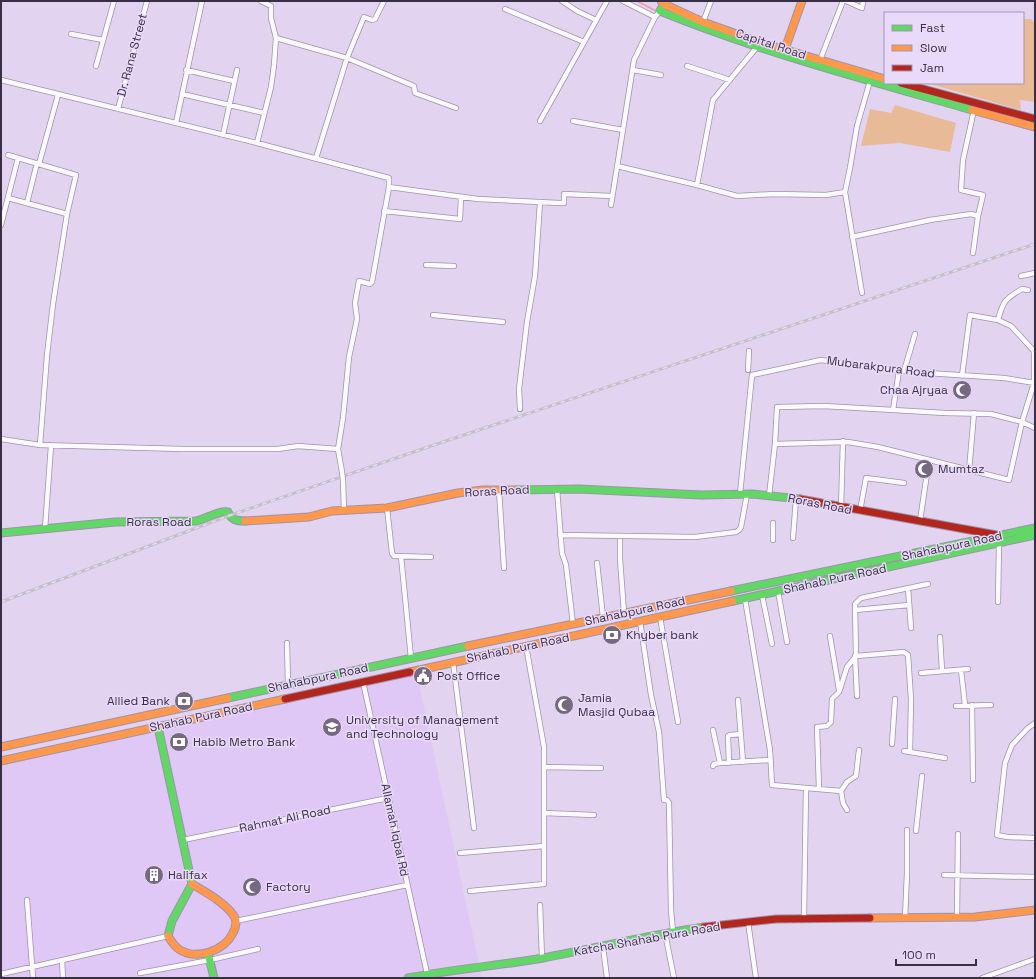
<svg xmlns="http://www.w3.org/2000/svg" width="1036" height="979" font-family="'Space Grotesk',sans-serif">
  <rect width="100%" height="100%" fill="#e2d4f0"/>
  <path fill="#dfc8f6" d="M416 670 482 978H1V761Z"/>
  <path fill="#e9ba97" d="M1023 19H1031L1035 23V102L1020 100 1021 110 927 83H1023Z
    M895 105 956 123 950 152 900 143 861 146 870 109 891 113Z"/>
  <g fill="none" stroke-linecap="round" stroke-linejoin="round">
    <path stroke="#ef9bb4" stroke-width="1.5" d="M637 1 658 12
      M975 114 1035 131"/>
    <g stroke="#9e93a9" stroke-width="6">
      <path id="street" d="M562 1 577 11 596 20
        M623 1 655 17
        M846 1 862 8 863 1
        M505 9 584 42
        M703 22 711 1
        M71 34 103 40
        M276 38 347 58 414 86 415 93 456 108
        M820 60 843 1
        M96 66 114 1
        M687 66 730 80
        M186 70 234 81
        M633 70 661 75
        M1 80 257 143 389 178V187L372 282 370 284 359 281 355 303 357 319 349 357 343 418 338 449 342 472
        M182 94 264 113
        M118 109 147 1
        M540 121 607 1
        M573 121 623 130
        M176 123 202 1
        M223 135 237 70
        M257 143 271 87 274 65 276 38 271 18V6L261 1
        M8 155 76 175 67 214 53 304 47 355 40 445
        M316 158 347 58 364 17 372 20 375 19 384 1
        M39 164 58 95
        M617 166 697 185 737 196 774 194 826 195 845 192
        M697 185 713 100 757 47
        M389 187 478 199 559 203H564V194L612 196
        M8 198 67 214
        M27 203 37 163
        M611 205 634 60 655 17 660 11
        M384 211 460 219 461 197
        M1 225 18 158
        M852 237 930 220 971 214 978 216
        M973 253 978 216 983 195 961 190 963 160 974 110
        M426 265 454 266
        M1021 276 1035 273
        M862 293 845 192 850 168 857 126 870 81
        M433 315 503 322
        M998 320C1003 301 1005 299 1022 289L1028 290
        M748 370 749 351
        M904 371 915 334
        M520 409 519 389 527 322 535 276 540 202
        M893 410 899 371
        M1 439 40 445 182 449H278L298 446 338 449
        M775 444 848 442 878 447 1009 480 1022 422 1034 383V351L1011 326 998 320 970 315 962 376
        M969 471 974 413
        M343 480 344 511
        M557 489 562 553 566 565 573 624
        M499 490 504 568
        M740 494 752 375 821 360 912 372 1004 378 1035 383
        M769 496 775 444 777 407 824 406 945 413 991 414 1022 422 1035 428
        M387 508 392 553 394 556 431 557
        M841 508 843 441
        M860 511 866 478 904 483
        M920 521 929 460
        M45 529 51 446
        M560 535 695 537 736 532 739 530 741 527 747 494
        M620 536V559L624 613
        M793 538 796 499
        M773 540V523
        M401 556 411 658
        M597 563 603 617
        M908 588 911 628
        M778 591 787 642
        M762 595 772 644
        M745 599 770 750 772 785 841 791
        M998 602 999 544
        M855 610 909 605
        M660 617 678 722
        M640 621 651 695 659 732 664 800H667L669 803 671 910 673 932
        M830 636 839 690
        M940 637 942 671
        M287 643 288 685
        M855 656 857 696
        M856 656 904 652 908 655 911 699 910 752
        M453 662 474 828
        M961 670 965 705
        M921 673 968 669
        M363 682 428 978
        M738 700 743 762
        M972 705 973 780
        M956 706 991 705
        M1035 723 1028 728 1012 745 1005 763 997 835 1007 837 1035 838
        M713 730 720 763
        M892 744 895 699
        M904 751 945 758
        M729 763 728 736 730 735 741 734
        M713 766 714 764 720 763 770 760
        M544 767 601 768
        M819 789 817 727 827 726 831 722 832 699 839 692 847 667 856 656 855 604 861 598 928 584
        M847 810 843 803 841 791 847 782 856 776 859 750
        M544 813 594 815
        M916 831 922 776
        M183 840 388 798
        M460 853 544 846V747L526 646
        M944 875 1035 877
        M470 891 544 884V846
        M27 900 33 978
        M540 905 542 958
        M804 918 806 788
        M905 918 907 873V830
        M957 918 958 834
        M236 921 407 885
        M748 922 756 978
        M665 933 674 978
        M603 947 607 978
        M62 961 63 978
        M140 973 210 960 258 949
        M1 974 168 936
        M982 978 1035 959"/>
    </g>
    <g stroke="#9e93a9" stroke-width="9">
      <path id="fast" d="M664 4 660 11C761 52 867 80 972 110
        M517 490 579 489 701 495 753 494 800 499
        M1 533 115 522 196 521C206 519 219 510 228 512 231 520 237 521 245 521
        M731 591 1035 528
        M733 601 1035 535
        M228 698 468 646
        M158 727 192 884 172 921 168 936
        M208 953 214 978
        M408 978C453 969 498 966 543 958 597 948 650 935 704 927"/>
    </g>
    <g stroke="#9e93a9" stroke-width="9">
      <path id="slow" d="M661 1 664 4 703 22 759 42 885 79
        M785 49 802 1
        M972 110 1035 127
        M245 521 309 517 332 511 387 508 458 493 483 490H517
        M468 646 731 591
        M410 672 733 601
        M1 747 228 698
        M1 761 285 699
        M870 918 975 917 1035 910
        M168 936C171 941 175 947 180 950 197 960 224 951 233 933 235 929 237 923 235 918 228 904 205 892 192 884"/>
    </g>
    <g stroke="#9e93a9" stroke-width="9">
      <path id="jam" d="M901 83 1035 119
        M800 499 997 535
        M285 699 410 672
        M704 927 776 919 870 918"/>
    </g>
    <use href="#street" stroke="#fbf9fd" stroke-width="4.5"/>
    <use href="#fast" stroke="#63d668" stroke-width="7"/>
    <use href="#slow" stroke="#ff974d" stroke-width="7"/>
    <use href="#jam" stroke="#b3261e" stroke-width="7"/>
    <g stroke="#c3c0c7" stroke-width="3">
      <path id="rail" d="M1 602 228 516 431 446 1035 244"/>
    </g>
    <use href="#rail" stroke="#e9dafa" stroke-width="1.5" stroke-dasharray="4.5" stroke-linecap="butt"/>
    <g stroke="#9e93a9" stroke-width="6" stroke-linecap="butt">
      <path id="street-bridge" d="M342 472 343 480"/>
    </g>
    <use href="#street-bridge" stroke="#fbf9fd" stroke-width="4.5"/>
  </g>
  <defs>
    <g id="mosque-disc" transform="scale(1)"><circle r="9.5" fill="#746980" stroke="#e9dafa"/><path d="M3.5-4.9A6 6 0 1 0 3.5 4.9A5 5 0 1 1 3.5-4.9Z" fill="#fff"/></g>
    <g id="bank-disc" transform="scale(1)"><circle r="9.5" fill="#746980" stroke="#e9dafa"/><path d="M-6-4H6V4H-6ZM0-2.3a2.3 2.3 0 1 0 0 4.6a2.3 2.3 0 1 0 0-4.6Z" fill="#fff"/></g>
    <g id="civic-disc" transform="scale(1)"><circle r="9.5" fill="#746980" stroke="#e9dafa"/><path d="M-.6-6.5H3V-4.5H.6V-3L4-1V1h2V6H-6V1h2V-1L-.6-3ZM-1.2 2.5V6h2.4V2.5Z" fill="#fff"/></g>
    <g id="university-disc" transform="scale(1)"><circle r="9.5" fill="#746980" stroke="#e9dafa"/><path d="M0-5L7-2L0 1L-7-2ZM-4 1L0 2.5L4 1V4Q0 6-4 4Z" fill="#fff"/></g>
    <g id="building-disc" transform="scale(1)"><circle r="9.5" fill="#746980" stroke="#e9dafa"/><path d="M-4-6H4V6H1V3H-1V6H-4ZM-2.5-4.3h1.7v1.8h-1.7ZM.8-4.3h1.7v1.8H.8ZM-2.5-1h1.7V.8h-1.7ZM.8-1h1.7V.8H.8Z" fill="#fff"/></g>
  </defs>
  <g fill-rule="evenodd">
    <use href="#mosque-disc" x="962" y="390"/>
    <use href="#mosque-disc" x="924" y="469"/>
    <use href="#bank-disc" x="612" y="635"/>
    <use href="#civic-disc" x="423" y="676"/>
    <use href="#bank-disc" x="184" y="701"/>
    <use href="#mosque-disc" x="564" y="705"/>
    <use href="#university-disc" x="332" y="727"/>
    <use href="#bank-disc" x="179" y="742"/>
    <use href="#building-disc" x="154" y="875"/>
    <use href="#mosque-disc" x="252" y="887"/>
  </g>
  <g text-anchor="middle" stroke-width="3" stroke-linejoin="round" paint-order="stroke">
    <g font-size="12" fill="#392f44" stroke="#e9dafa">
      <text transform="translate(771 44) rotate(18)" y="4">Capital Road</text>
      <text transform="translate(132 55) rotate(-75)" y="4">Dr. Rana Street</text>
      <text transform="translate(881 367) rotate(7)" y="4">Mubarakpura Road</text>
      <text transform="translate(497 491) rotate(-3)" y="4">Roras Road</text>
      <text transform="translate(820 504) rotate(11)" y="4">Roras Road</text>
      <text x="159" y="526">Roras Road</text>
      <text transform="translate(952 546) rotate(-12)" y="4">Shahabpura Road</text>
      <text transform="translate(835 579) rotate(-12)" y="4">Shahab Pura Road</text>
      <text transform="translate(635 611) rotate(-12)" y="4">Shahabpura Road</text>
      <text transform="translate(518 648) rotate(-12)" y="4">Shahab Pura Road</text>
      <text transform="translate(318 678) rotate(-12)" y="4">Shahabpura Road</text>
      <text transform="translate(201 717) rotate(-12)" y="4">Shahab Pura Road</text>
      <text transform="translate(285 819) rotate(-12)" y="4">Rahmat Ali Road</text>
      <text transform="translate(395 830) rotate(78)" y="4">Allamah Iqbal Rd</text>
      <text transform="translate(647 939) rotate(-10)" y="4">Katcha Shahab Pura Road</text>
    </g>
    <g font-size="12" fill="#392f44" stroke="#e9dafa" text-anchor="start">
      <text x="948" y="394" text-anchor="end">Chaa Ajryaa</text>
      <text x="938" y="473">Mumtaz</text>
      <text x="626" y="639">Khyber bank</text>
      <text x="437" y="680">Post Office</text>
      <text x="578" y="702">Jamia<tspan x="578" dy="14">Masjid Qubaa</tspan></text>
      <text x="170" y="705" text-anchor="end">Allied Bank</text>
      <text x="346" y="724">University of Management<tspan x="346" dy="14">and Technology</tspan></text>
      <text x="193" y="746">Habib Metro Bank</text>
      <text x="168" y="879">Halifax</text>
      <text x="266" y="891">Factory</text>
    </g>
  </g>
  <rect width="1036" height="979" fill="none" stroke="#392f44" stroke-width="4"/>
  <rect x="884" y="12" width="140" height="72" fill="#e9dafa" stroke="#a396b1"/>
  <rect x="892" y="25" width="20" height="6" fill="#63d668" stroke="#a396b1"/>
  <text x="920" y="32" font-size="12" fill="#392f44">Fast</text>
  <rect x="892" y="45" width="20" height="6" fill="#ff974d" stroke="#a396b1"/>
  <text x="920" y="52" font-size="12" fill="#392f44">Slow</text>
  <rect x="892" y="65" width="20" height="6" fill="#b3261e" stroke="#a396b1"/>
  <text x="920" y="72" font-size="12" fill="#392f44">Jam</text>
  <path d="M896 959v6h80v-6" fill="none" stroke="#392f44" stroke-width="2"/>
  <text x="902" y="959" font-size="12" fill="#392f44" stroke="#e9dafa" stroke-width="3" paint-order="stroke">100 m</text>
</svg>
